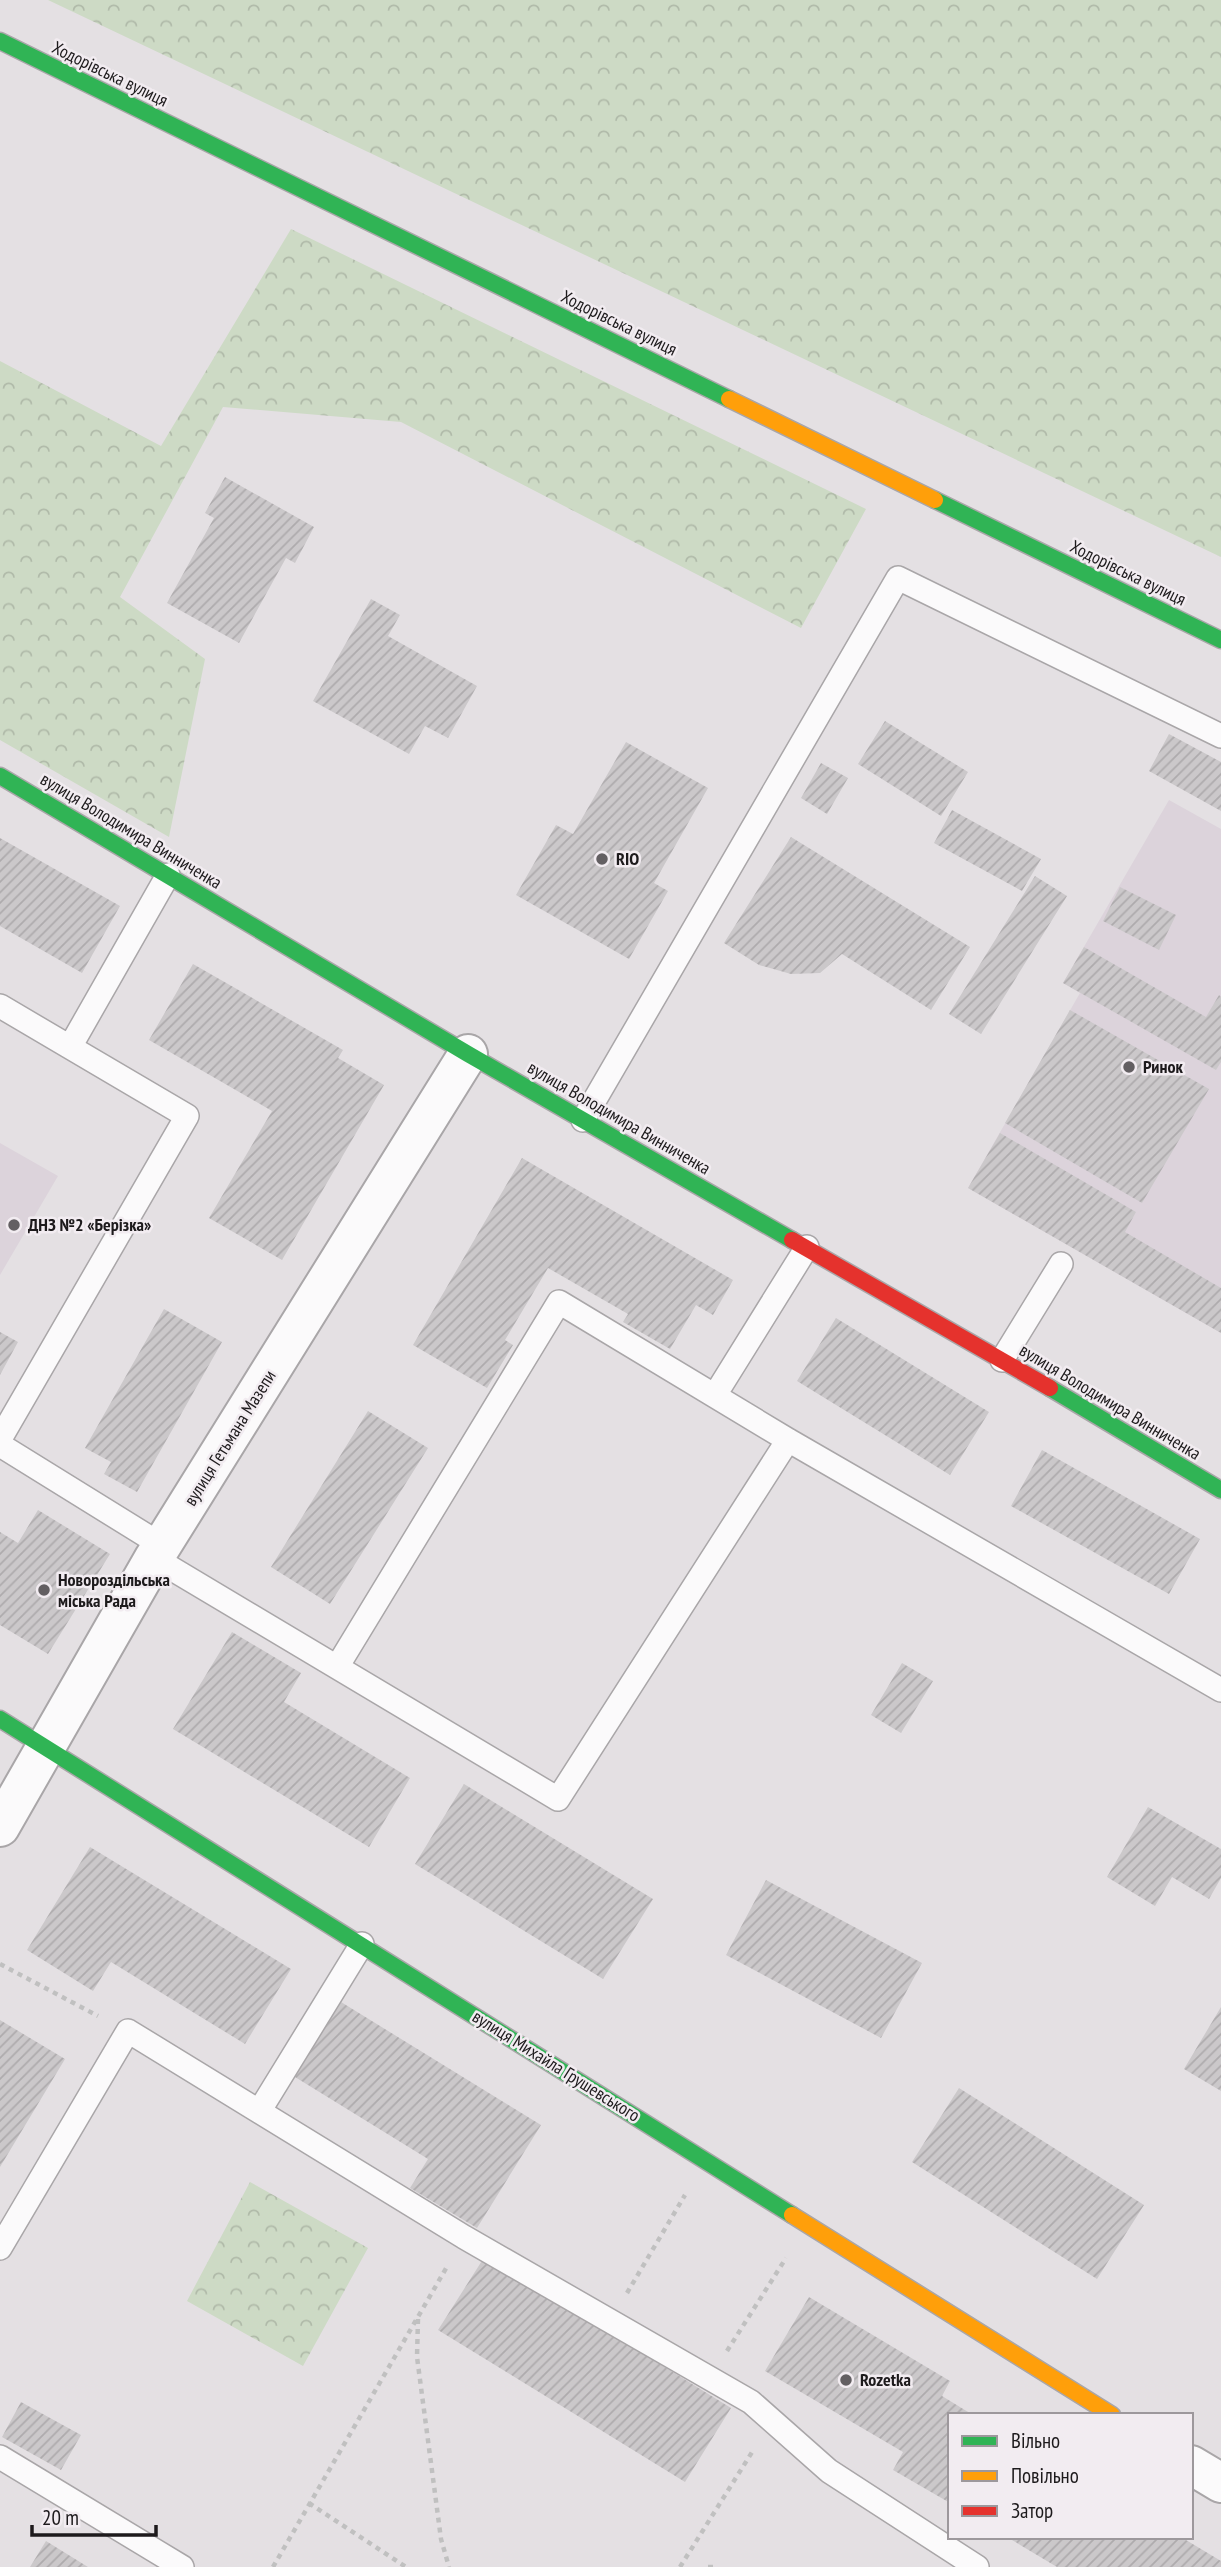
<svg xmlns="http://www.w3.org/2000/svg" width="1221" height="2567" font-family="'PT Sans Narrow',sans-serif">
  <defs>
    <pattern id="park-crowns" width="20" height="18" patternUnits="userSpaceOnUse" patternTransform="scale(1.75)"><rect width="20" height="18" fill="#cddac5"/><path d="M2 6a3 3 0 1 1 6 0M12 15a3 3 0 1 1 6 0" fill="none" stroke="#b0baa9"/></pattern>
    <pattern id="building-hatch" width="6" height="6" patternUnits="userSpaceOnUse" patternTransform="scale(1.75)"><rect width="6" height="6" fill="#cbc8ca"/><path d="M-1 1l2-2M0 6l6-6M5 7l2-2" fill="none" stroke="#aeabad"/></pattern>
  </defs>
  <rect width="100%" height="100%" fill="#e4e0e3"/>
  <path fill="#dcd3db" d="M1169 800 1221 829V1333L968 1188 1080 993 1063 983Z
    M0 1143 58 1176 0 1275Z"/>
  <path fill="url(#park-crowns)" d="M48 0H1221V557Z
    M291 229 866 509 801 628 401 422 223 407 120 597 205 659 169 837 0 740V361L161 446Z
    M250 2182 368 2248 303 2366 187 2301Z"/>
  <path fill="url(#building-hatch)" d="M225 477 314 527 295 563 286 558 239 643 167 603 214 518 205 513Z
    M371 599 400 615 388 636 477 686 448 738 425 726 409 754 313 701Z
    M885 721 968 772 941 816 858 764Z
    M1169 734 1221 762V811L1149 771Z
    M626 742 708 788 654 883 668 891 629 959 516 895 556 825 573 834Z
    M821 763 848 778 827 814 801 798Z
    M952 810 1041 859 1022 891 934 843Z
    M791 837 970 947 931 1010 842 954 820 973 791 974 759 965 724 943Z
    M0 838 120 906 82 973 0 926Z
    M1035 876 1067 896 981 1034 949 1014Z
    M1120 887 1176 915 1159 950 1103 921Z
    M1084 947 1206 1017 1219 995 1221 997V1062L1216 1070 1063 983Z
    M193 964 343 1050 338 1058 384 1085 282 1260 209 1218 272 1111 149 1040Z
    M1070 1010 1209 1089 1142 1203 1005 1123Z
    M1000 1133 1136 1212 1125 1232 1221 1288V1333L968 1188Z
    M522 1158 733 1280 713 1315 696 1305 670 1349 623 1322 628 1314 548 1268 505 1340 513 1345 487 1388 413 1345Z
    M164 1309 222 1342 137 1492 104 1474 111 1462 85 1448Z
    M836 1318 989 1412 950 1475 797 1381Z
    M0 1332 18 1342 0 1375Z
    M368 1411 428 1448 330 1604 271 1567Z
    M1042 1450 1200 1539 1169 1594 1011 1506Z
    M38 1510 110 1554 48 1654 0 1625V1532L18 1543Z
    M232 1632 301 1673 284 1702 410 1778 369 1847 173 1729Z
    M902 1663 933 1681 901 1733 871 1715Z
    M464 1784 653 1899 603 1979 415 1864Z
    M1148 1807 1221 1849V1878L1209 1899 1172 1877 1155 1906 1107 1877Z
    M90 1847 291 1969 245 2044 111 1962 93 1991 27 1950Z
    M766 1880 922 1963 881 2038 726 1955Z
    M341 2002 541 2125 477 2228 410 2188 428 2159 295 2077Z
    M1221 2007V2091L1184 2069Z
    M0 2020 65 2059 0 2167Z
    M959 2088 1144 2205 1097 2279 912 2162Z
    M485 2256 731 2408 685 2482 438 2330Z
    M809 2297 950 2381 942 2396 973 2415H950V2503L893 2470 903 2452 765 2371Z
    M21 2402 81 2435 61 2470 2 2437Z
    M1007 2537H1181L1221 2561V2567H1057Z
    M46 2541 88 2567H30Z"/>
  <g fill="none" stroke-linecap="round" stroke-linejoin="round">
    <g stroke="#a9a6a8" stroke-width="26">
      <path id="lane" d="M0 1006 187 1116 0 1439
        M70 1047 168 875
        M583 1120 898 578 1221 736
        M1002 1360 1061 1264
        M715 1395 807 1247
        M0 1445 163 1546
        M154 1558 558 1799 788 1440
        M337 1667 559 1302 788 1440 1221 1690
        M260 2110 362 1944
        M0 2248 128 2031 464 2237 751 2402 829 2471 977 2567
        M0 2457 182 2567"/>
    </g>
    <g stroke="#a9a6a8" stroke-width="42">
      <path id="street" d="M0 1827 154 1558 468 1054
        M1191 2465 1221 2483"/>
    </g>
    <g stroke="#a9a6a8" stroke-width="19">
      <path id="fast" d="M0 41 729 399
        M935 500 1221 640
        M0 776 468 1054 792 1240
        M1050 1388 1221 1490
        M0 1719 792 2215"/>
    </g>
    <g stroke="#a9a6a8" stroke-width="19">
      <path id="slow" d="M729 399 935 500
        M792 2215 1112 2415"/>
    </g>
    <g stroke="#a9a6a8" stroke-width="19">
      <path id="jam" d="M792 1240 1050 1388"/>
    </g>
    <path stroke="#c0c0c0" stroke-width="4.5" stroke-dasharray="5 5" stroke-linecap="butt" d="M0 1964 98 2016
      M627 2293 685 2195
      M418 2319 417 2357 441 2539 449 2567
      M727 2351 786 2258
      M309 2503 406 2567
      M273 2567 448 2265
      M680 2567 754 2449
      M708 2567H715"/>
    <use href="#lane" stroke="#fbfafb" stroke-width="23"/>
    <use href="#street" stroke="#fbfafb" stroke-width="38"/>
    <use href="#fast" stroke="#30b455" stroke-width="16"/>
    <use href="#slow" stroke="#ff9f0a" stroke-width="16"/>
    <use href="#jam" stroke="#e5322d" stroke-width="16"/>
  </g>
  <g fill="#635f62" stroke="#f2ecf1" stroke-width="2.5">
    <circle cx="602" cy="859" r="7"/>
    <circle cx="1129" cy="1067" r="7"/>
    <circle cx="14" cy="1225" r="7"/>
    <circle cx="44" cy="1590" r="7"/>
    <circle cx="846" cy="2380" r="7"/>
  </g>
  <g text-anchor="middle" stroke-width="5" stroke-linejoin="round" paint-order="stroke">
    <g font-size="18" fill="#1d1a1c" stroke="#f2ecf1">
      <text transform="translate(110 74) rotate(26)" y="6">Ходорівська вулиця</text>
      <text transform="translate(619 323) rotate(26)" y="6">Ходорівська вулиця</text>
      <text transform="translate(1128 573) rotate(26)" y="6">Ходорівська вулиця</text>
      <text transform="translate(131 831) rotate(31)" y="6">вулиця Володимира Винниченка</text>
      <text transform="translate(619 1118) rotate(30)" y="6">вулиця Володимира Винниченка</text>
      <text transform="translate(1110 1402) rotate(31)" y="6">вулиця Володимира Винниченка</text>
      <text transform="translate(230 1438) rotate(-58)" y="6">вулиця Гетьмана Мазепи</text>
      <text transform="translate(556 2066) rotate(32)" y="6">вулиця Михайла Грушевського</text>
    </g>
    <g font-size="18" font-weight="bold" fill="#1d1a1c" stroke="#f2ecf1" text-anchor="start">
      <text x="616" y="865">RIO</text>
      <text x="1143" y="1073">Ринок</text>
      <text x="28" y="1231">ДНЗ №2 «Берізка»</text>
      <text x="58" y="1586">Новороздільська<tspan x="58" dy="21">міська Рада</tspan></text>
      <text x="860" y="2386">Rozetka</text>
    </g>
  </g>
  <rect x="948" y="2413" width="245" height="126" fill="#f2ecf1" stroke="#9d989c" stroke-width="2"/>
  <rect x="962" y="2436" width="35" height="10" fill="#30b455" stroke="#9d989c" stroke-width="2"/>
  <text x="1011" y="2448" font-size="21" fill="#1d1a1c">Вільно</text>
  <rect x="962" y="2471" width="35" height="10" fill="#ff9f0a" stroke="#9d989c" stroke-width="2"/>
  <text x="1011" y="2483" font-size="21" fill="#1d1a1c">Повільно</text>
  <rect x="962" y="2506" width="35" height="10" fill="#e5322d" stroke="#9d989c" stroke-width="2"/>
  <text x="1011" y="2518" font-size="21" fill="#1d1a1c">Затор</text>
  <path d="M32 2525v10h124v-10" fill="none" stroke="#1d1a1c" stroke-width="3.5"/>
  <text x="42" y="2525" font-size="21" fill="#1d1a1c" stroke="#f2ecf1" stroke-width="5" paint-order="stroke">20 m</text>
</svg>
